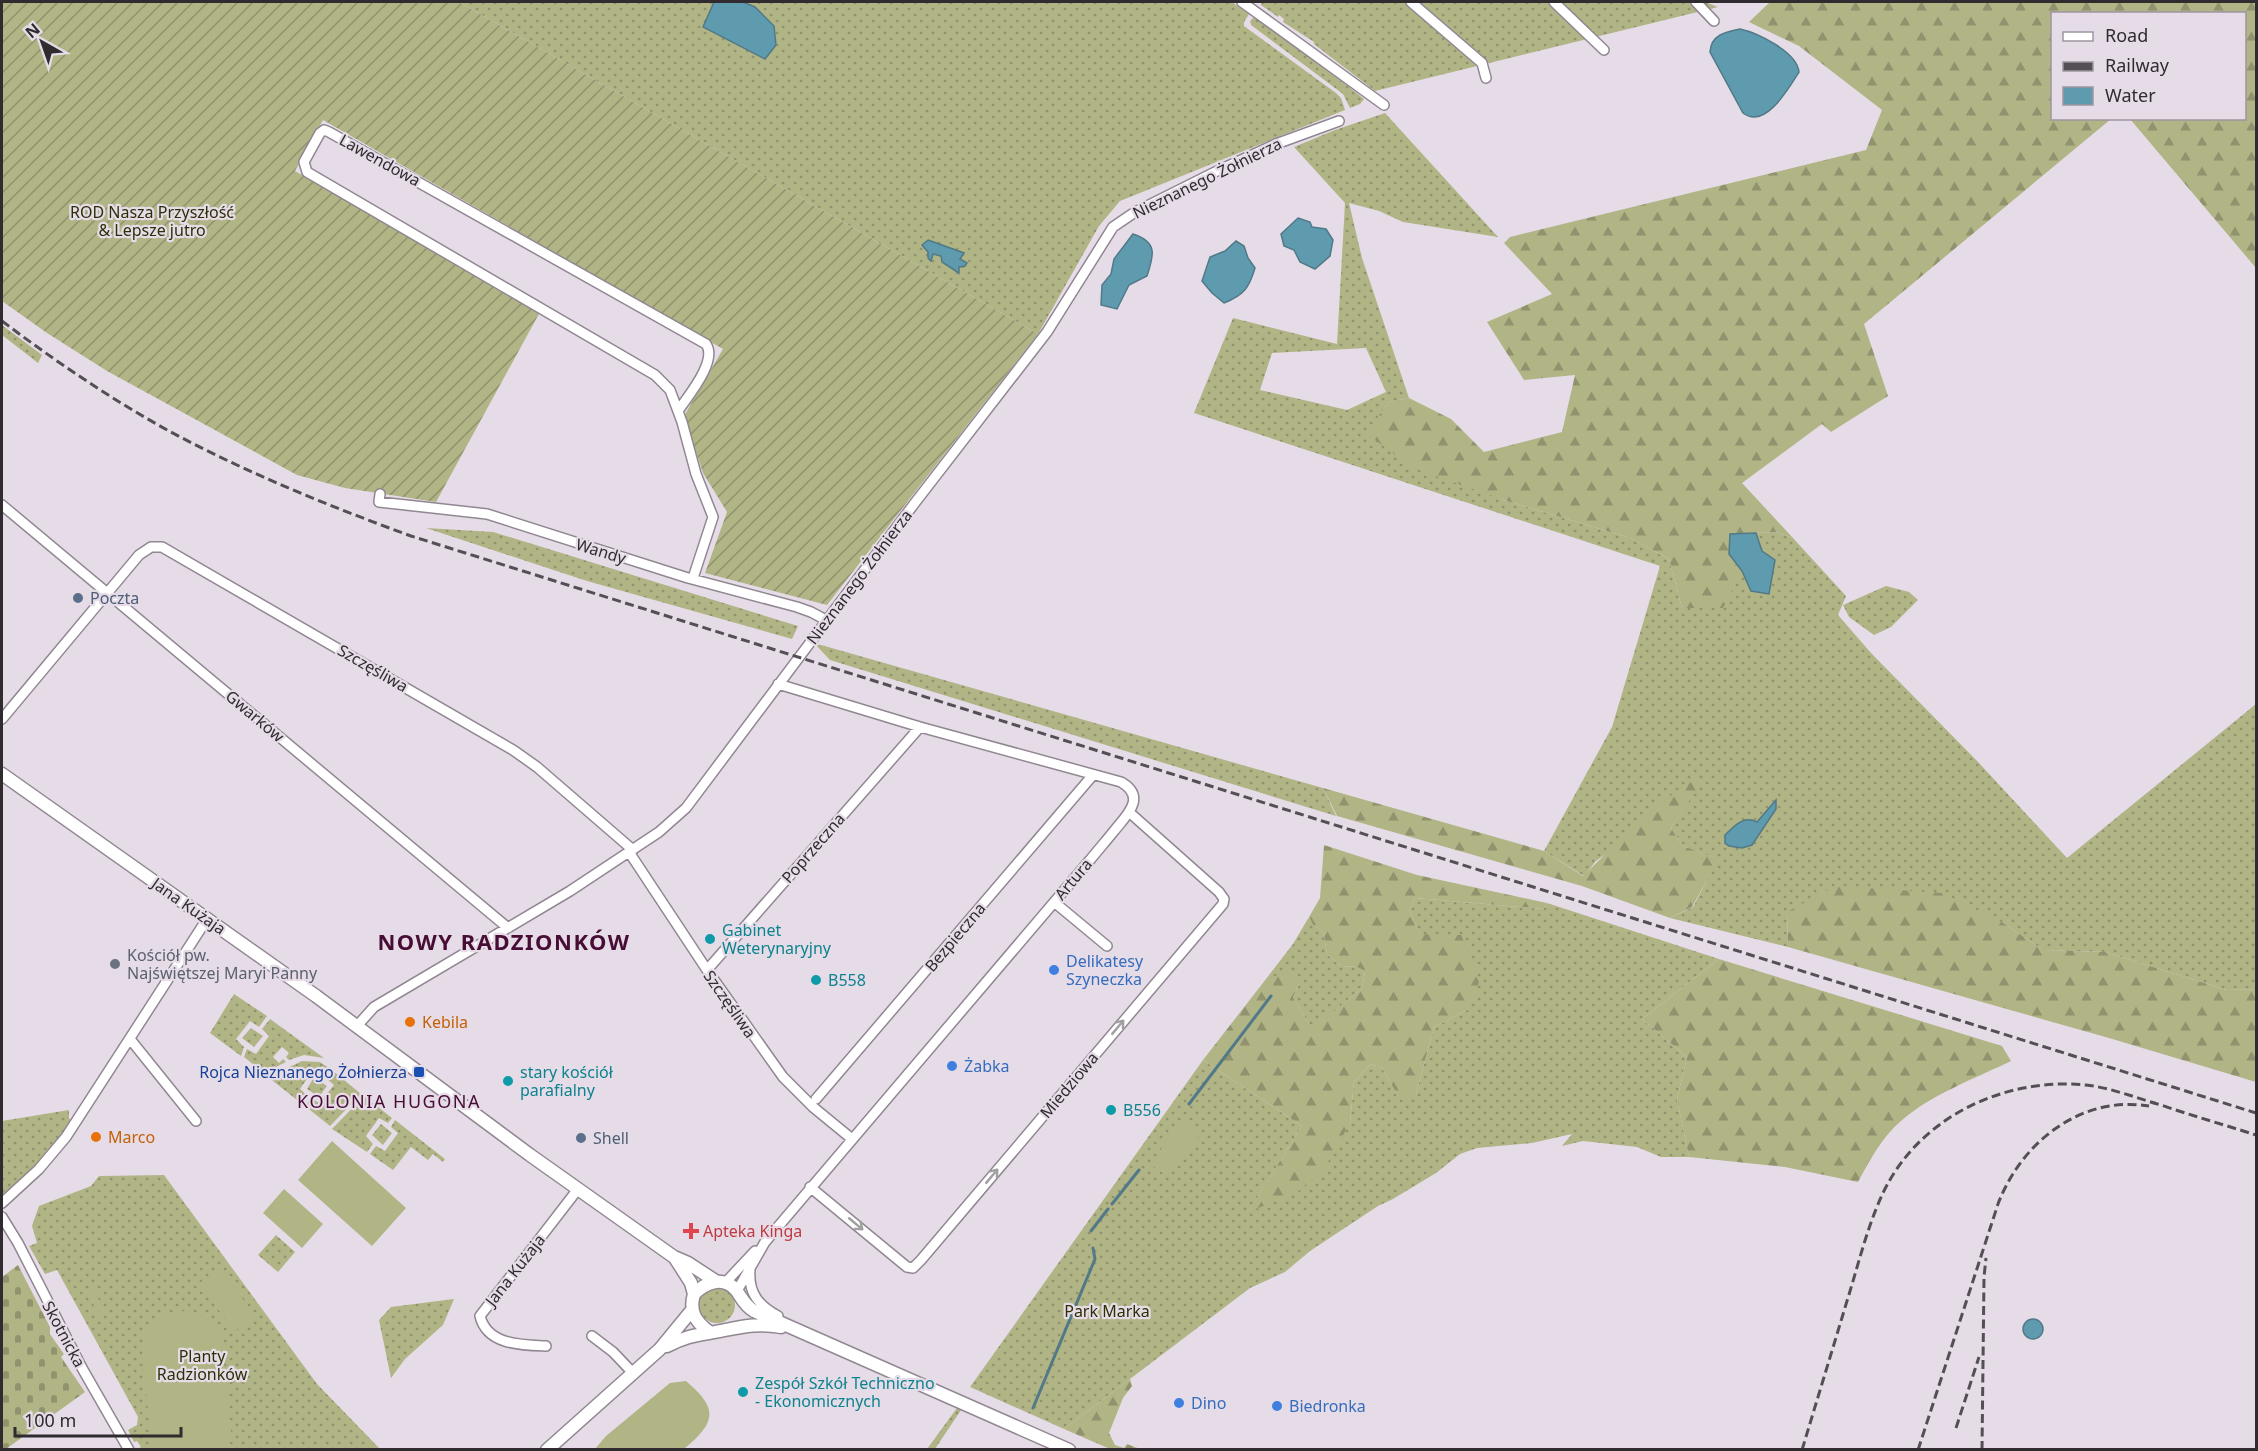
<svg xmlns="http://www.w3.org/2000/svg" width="2258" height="1451" font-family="'Noto Sans',sans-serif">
  <defs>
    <pattern id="grass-dots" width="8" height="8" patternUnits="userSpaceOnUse" patternTransform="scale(1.5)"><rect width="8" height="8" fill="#b1b485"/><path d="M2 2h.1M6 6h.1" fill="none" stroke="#90936d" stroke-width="1.8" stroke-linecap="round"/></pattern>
    <pattern id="forest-firs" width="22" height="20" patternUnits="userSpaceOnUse" patternTransform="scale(1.5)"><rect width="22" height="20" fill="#b1b485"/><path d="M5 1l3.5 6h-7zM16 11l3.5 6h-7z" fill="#90936d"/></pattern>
    <pattern id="cemetery-stones" width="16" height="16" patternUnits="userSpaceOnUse" patternTransform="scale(1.5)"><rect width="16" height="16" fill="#b1b485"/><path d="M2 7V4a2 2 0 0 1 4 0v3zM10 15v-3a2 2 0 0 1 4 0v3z" fill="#90936d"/></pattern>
    <pattern id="garden-furrows" width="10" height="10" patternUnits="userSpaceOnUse" patternTransform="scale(1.5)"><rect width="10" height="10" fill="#b1b485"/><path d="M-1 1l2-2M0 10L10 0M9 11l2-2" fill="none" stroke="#90936d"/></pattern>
  </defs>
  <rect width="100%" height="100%" fill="#e6dce8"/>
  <path fill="url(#grass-dots)" fill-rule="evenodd" d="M459 2H1232L1249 14 1244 22V26L1336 93 1341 98 1345 110 1120 201 1099 226 1038 334Z
    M1261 2H1705L1718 7 1375 91 1314 44V42L1283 22 1284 19 1279 15 1278 17 1261 5Z
    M1254 17 1349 87 1364 99 1360 104 1350 108 1343 94 1251 25 1250 21Z
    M1385 113 1498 237 1403 222 1379 211 1349 203 1362 258 1409 398 1389 402 1367 433 1504 500 1630 538 1669 559 1682 608 1730 534 1776 532 1793 538 1846 596 1838 615 1871 653 1979 763 2067 858 2256 704V989L2227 990 2105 952 2043 950 2002 922 1787 912 1788 947 1670 918 1693 907 1718 859 1683 846 1671 828 1697 788 1596 861 1584 876 1544 851 1612 727 1660 566 1194 413 1233 318 1337 344 1345 203 1294 147 1335 130ZM1366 348 1386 392 1347 410 1260 390 1272 353Z
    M2 325 42 355 38 363 2 335Z
    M426 528 493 532 798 626 792 639 587 581Z
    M1886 586 1909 592 1918 600 1891 627 1874 635 1849 617 1843 605Z
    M814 643 1323 788 1336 816 830 660Z
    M1415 898 1543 909 1547 903 1719 959 1642 1019 1687 1057 1677 1099 1689 1157H1661L1637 1147 1583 1141 1562 1146 1572 1134 1532 1143 1477 1148 1460 1154 1436 1173 1393 1199 1378 1206 1310 1251 1285 1272 1250 1288 1064 1429 970 1387 1203 1060 1302 1126 1249 1211 1350 1123 1354 1082 1371 1064 1382 1068 1398 1096 1416 1094 1434 1027 1469 1009 1420 934 1409 910Z
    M1309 917 1313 925 1323 931 1327 954 1341 966 1357 967 1365 971 1362 988 1314 1029 1309 1024 1293 997 1299 984 1266 979 1293 944Z
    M234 994 267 1016 259 1027 250 1021 236 1039 244 1047 241 1056 210 1033Z
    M270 1019 324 1058 304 1055 289 1060 286 1057 289 1053 282 1047 273 1057 279 1063 283 1059 286 1062 264 1073 244 1057 247 1049 256 1054 269 1036 262 1029Z
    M251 1028 263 1036 254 1047 242 1038Z
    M302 1061 320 1062 329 1068 322 1076 313 1070 300 1089 308 1096 302 1104 268 1077Z
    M332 1070 361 1094 330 1126 305 1106 311 1098 319 1103 334 1085 326 1078Z
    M314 1077 327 1086 319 1097 307 1089Z
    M364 1096 392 1118 388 1123 379 1118 366 1136 373 1144 367 1152 332 1129Z
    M69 1110V1118L71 1121C51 1149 29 1175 2 1196V1121Z
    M395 1120 445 1159 443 1162 433 1154 428 1160 411 1147 393 1170 370 1154 376 1146 385 1151 398 1133 391 1127Z
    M381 1124 392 1133 383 1145 372 1135Z
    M164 1175 317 1384 380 1449H137L141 1447 137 1441 134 1442 128 1430 137 1425 138 1417 57 1270 45 1274 29 1246 37 1243 32 1226 39 1206 91 1186 99 1176Z
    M276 1235 295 1252 278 1272 258 1255Z
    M699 1305a18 18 0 1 1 36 0a18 18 0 1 1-36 0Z
    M454 1299 443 1325 405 1359 391 1378 379 1320 391 1307Z
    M957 1408 961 1410 935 1449H927Z"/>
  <path fill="url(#forest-firs)" d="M1770 2H2256V268L2130 119 2244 118V14H2052V118L2111 119 1864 324 1888 396 1831 432 1822 424 1742 483 1793 538 1776 532 1731 534 1729 554 1742 571 1723 608H1682L1669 559 1630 538 1504 500 1413 468 1366 433 1389 402 1409 398 1451 419 1484 452 1562 432 1575 375 1524 380 1487 322 1552 294 1504 243 1510 237 1866 150 1882 110 1799 46 1749 22Z
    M1698 777V788L1671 828 1683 846 1719 859 1692 907 1670 918 1582 886 1337 816 1323 788 1544 851 1583 876 1651 809Z
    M1324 845 1417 875 1547 903 1543 909 1415 898 1409 910 1420 934 1461 935 1473 961 1479 982 1469 1009 1434 1027 1416 1094 1407 1098 1398 1096 1382 1068 1371 1064 1354 1082 1350 1123 1324 1169 1296 1193 1248 1212 1302 1126 1203 1060 1266 979 1284 973 1297 974 1299 984 1293 997 1309 1024 1314 1028 1362 988 1365 971 1357 967 1341 966 1327 954 1323 931 1313 925 1309 917 1320 898Z
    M1835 886 1942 893 2002 922 2043 950 2105 952 2227 990 2256 989V1082L2109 1038 1788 947 1787 912Z
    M1719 959 2002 1046 2011 1061C1976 1078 1930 1095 1901 1121 1882 1137 1870 1160 1858 1182L1785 1167 1689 1157 1677 1099 1687 1057 1642 1019Z
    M1130 1379 1132 1386 1123 1398 1109 1433 1115 1445 1124 1448 1127 1444 1140 1449H1110L1064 1429Z"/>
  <path fill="url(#cemetery-stones)" d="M18 1265 50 1327V1334L64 1354 61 1357 85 1392 6 1449H2V1277Z"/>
  <path fill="url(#garden-furrows)" d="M2 2H459L1038 334 827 605 705 573 727 512 703 473 684 416 723 349 323 120 295 171 540 312 436 502 345 488 297 475 107 371 47 333 2 301Z"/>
  <path fill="#b1b485" d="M1183 1119 1201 1133 1168 1177 1150 1164Z
    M332 1141 406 1208 372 1246 298 1180Z
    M284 1189 323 1224 302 1248 263 1213Z
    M220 1267 255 1316 235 1331 198 1284Z
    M92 1287 104 1309 98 1313 86 1291Z
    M175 1311C193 1310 208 1315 218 1331H221L232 1442 224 1443 218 1449H161L153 1439 150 1430 142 1352 144 1338 153 1323 161 1317Z
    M686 1381C719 1409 716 1422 684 1449H595L606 1436 670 1383Z"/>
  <path fill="#5f9bae" stroke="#517988" stroke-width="1.5" d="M714 2H743L755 7 774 26 776 45 765 59 703 27Z
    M1740 29C1758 33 1797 52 1799 72 1789 88 1765 130 1743 113L1710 52C1711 35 1725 32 1740 29Z
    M1298 218 1310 222 1312 227 1326 229 1333 240 1330 256 1315 269 1300 262 1294 250 1284 246 1281 234Z
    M1133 234C1158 242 1154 255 1147 276L1129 285 1117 309 1101 305 1102 285 1111 274 1114 259Z
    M928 240 964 253 960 259 967 263 965 266 959 267V273L942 262 941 256 933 254 931 261 928 258V252L922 245Z
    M1236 241 1244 246 1248 258 1255 268C1249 288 1244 295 1224 303L1212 293 1202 281 1210 257 1225 251Z
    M1756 533 1762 551 1775 560 1769 594 1751 591 1742 571 1729 554 1730 534Z
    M1776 800V809L1752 845 1742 848 1729 846 1725 843V835C1734 826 1744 815 1757 822Z
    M2023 1329a10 10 0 1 1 20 0a10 10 0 1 1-20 0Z"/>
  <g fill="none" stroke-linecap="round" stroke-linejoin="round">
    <path stroke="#517988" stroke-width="3" d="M1189 1104 1271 996
      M1112 1204 1139 1170
      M1091 1231 1108 1209
      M1033 1408 1095 1259 1093 1248"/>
    <g stroke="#918792" stroke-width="12">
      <path id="street" d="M1242 2 1384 105
        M1411 2 1482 63 1486 78
        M1554 2 1604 50
        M1696 2 1714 21
        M678 411C688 396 718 361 706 344L329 132 324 130 320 133 304 162 307 172 655 375 670 390 682 422 696 474 713 517 693 578
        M380 494 379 502 487 514 688 578 797 607 811 612 826 620
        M2 505 508 928
        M2 719 139 555 151 547H162L513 750 537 767 633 850
        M629 852 707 970 783 1077 813 1107 852 1139
        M1054 902 1107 946
        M707 970 920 727
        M357 1026 374 1007 570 891 659 832 686 808 914 504 1047 332 1113 227 1135 212 1215 172 1276 144 1339 121
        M130 1039 196 1121
        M816 1099 1093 775
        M810 1187 907 1267 913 1268 921 1260 1223 904 1224 899 1219 892 1129 812
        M2 1203 39 1169 66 1137 207 919
        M2 1217 18 1243 82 1368 129 1450
        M750 1270C748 1293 759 1306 778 1316
        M725 1283 755 1251
        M737 1291 765 1242 1090 860C1098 850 1106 841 1114 831 1127 815 1147 797 1121 782L920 727 778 684
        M592 1336 613 1352 633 1373
        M546 1346C521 1345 487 1345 480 1316L578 1189"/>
    </g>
    <g stroke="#918792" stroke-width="15">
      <path id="secondary" d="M2 774 316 996 530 1155 674 1257 688 1263 717 1282
        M675 1258 691 1283 694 1294
        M708 1331C695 1321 689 1311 694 1294 705 1283 723 1275 736 1290 742 1298 744 1305 754 1311L1069 1450
        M667 1346C690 1334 701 1335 725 1330 745 1326 761 1323 781 1327
        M547 1450 660 1349 692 1310"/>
    </g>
    <use href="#street" stroke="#fff" stroke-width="9"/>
    <use href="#secondary" stroke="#fff" stroke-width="12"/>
    <path stroke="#544f55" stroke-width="3" stroke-dasharray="9 4.5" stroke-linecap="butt" d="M2 321C55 361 111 399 169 431 247 473 329 506 411 536L2256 1113
      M1956 1428 1979 1357
      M1802 1450C1817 1400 1832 1351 1847 1301 1858 1266 1867 1227 1883 1193 1919 1117 2004 1077 2086 1085 2112 1088 2136 1098 2161 1105 2193 1116 2225 1125 2256 1135
      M1918 1450 1998 1204C2021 1143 2080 1095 2149 1106
      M1982 1450 1984 1277 1986 1258"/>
  </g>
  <defs><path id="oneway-shaft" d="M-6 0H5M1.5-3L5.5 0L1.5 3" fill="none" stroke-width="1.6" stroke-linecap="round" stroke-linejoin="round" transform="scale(1.5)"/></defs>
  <g stroke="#a1a0a1">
    <use href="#oneway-shaft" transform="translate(1118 1027) rotate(-50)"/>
    <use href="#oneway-shaft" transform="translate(992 1176) rotate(-50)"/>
    <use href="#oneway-shaft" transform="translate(856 1224) rotate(40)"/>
  </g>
  <g fill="#5c6f8a" stroke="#e6dce8" stroke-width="2">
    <circle cx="78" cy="598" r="6"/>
    <circle cx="581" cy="1138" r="6"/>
  </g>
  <g fill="#0f9aa8" stroke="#e6dce8" stroke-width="2">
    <circle cx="710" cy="939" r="6"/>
    <circle cx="816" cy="980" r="6"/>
    <circle cx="508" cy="1081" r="6"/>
    <circle cx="1111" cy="1110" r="6"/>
    <circle cx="743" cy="1392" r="6"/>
  </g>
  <circle fill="#6b7280" stroke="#e6dce8" stroke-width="2" cx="115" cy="964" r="6"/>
  <g fill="#3f7fe0" stroke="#e6dce8" stroke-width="2">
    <circle cx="1054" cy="970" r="6"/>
    <circle cx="952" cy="1066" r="6"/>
    <circle cx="1179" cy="1403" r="6"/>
    <circle cx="1277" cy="1406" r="6"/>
  </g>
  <g fill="#e8710a" stroke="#e6dce8" stroke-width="2">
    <circle cx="410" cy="1022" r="6"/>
    <circle cx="96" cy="1137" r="6"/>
  </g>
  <rect fill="#1a4fb4" stroke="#e6dce8" stroke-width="2" x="413" y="1066" width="12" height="12" rx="3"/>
  <path fill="#e0444e" stroke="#e6dce8" stroke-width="2" d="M688 1222h6v6h6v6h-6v6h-6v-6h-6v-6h6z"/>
  <g text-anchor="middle" stroke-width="4.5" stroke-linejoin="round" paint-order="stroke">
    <g font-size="16" fill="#2f2b2f" stroke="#e6dce8">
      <text transform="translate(380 160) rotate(29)" y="6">Lawendowa</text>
      <text transform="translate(1207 178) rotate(-26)" y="6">Nieznanego Żołnierza</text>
      <text transform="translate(601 551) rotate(17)" y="6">Wandy</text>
      <text transform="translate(859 577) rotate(-53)" y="6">Nieznanego Żołnierza</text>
      <text transform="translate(373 668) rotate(30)" y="6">Szczęśliwa</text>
      <text transform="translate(255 716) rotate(40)" y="6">Gwarków</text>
      <text transform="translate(813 848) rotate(-49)" y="6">Poprzeczna</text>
      <text transform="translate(1073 879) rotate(-50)" y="6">Artura</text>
      <text transform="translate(189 906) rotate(35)" y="6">Jana Kużaja</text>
      <text transform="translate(955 937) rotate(-50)" y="6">Bezpieczna</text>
      <text transform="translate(730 1004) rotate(55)" y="6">Szczęśliwa</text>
      <text transform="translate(1069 1085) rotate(-50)" y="6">Miedziowa</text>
      <text transform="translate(515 1270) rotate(-52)" y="6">Jana Kużaja</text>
      <text transform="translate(64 1334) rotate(62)" y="6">Skotnicka</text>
    </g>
    <g font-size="16" fill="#2d2e05" stroke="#e6dce8">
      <text x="152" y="218">ROD Nasza Przyszłość<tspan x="152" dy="18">&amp; Lepsze jutro</tspan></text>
      <text x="1107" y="1317">Park Marka</text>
      <text x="202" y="1362">Planty<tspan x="202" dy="18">Radzionków</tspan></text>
    </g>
    <g font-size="16" fill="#4e5e75" stroke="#e6dce8" text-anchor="start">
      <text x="90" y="604">Poczta</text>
      <text x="593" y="1144">Shell</text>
    </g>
    <g font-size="16" fill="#0d838f" stroke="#e6dce8" text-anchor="start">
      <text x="722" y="936">Gabinet<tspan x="722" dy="18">Weterynaryjny</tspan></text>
      <text x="828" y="986">B558</text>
      <text x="520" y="1078">stary kościół<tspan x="520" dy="18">parafialny</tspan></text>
      <text x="1123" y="1116">B556</text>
      <text x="755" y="1389">Zespół Szkół Techniczno<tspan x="755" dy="18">- Ekonomicznych</tspan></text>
    </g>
    <g font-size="16" fill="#5b616d" stroke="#e6dce8" text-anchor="start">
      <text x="127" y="961">Kościół pw.<tspan x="127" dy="18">Najświętszej Maryi Panny</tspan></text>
    </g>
    <g font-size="16" fill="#366cbe" stroke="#e6dce8" text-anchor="start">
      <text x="1066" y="967">Delikatesy<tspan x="1066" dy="18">Szyneczka</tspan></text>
      <text x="964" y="1072">Żabka</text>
      <text x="1191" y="1409">Dino</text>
      <text x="1289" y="1412">Biedronka</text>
    </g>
    <g font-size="16" fill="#c56008" stroke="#e6dce8" text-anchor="start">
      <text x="422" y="1028">Kebila</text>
      <text x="108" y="1143">Marco</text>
    </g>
    <g font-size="16" fill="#164399" stroke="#e6dce8" text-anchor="end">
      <text x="407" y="1078">Rojca Nieznanego Żołnierza</text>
    </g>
    <g font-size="16" fill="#be3a42" stroke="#e6dce8" text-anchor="start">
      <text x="703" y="1237">Apteka Kinga</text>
    </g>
    <g font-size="18" letter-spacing="1.5" fill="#480d34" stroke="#e6dce8">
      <text x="389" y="1108">KOLONIA HUGONA</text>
    </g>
    <g font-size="22" font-weight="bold" letter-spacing="1.5" fill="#480d34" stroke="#e6dce8">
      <text x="504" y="950">NOWY RADZIONKÓW</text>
    </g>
  </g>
  <rect width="2258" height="1451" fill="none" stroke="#2f2b2f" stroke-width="6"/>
  <rect x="2051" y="12" width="195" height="108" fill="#e6dce8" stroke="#9d959e" stroke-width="1.5"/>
  <rect x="2063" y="32" width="30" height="9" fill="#ffffff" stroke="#9d959e" stroke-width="1.5"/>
  <text x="2105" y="42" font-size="18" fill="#2f2b2f">Road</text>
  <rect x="2063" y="62" width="30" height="9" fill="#544f55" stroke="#9d959e" stroke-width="1.5"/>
  <text x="2105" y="72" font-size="18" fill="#2f2b2f">Railway</text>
  <rect x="2063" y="87" width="30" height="18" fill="#5f9bae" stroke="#9d959e" stroke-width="1.5"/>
  <text x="2105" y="102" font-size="18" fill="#2f2b2f">Water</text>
  <g transform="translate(42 42) rotate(320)" stroke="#e6dce8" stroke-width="4.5" paint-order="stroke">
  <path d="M0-4.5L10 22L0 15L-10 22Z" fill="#2f2b2f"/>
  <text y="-9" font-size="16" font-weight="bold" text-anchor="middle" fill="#2f2b2f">N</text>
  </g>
  <path d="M15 1427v9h166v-9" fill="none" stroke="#2f2b2f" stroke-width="3"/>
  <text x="24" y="1427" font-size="18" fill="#2f2b2f" stroke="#e6dce8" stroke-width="4.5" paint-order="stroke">100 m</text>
</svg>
